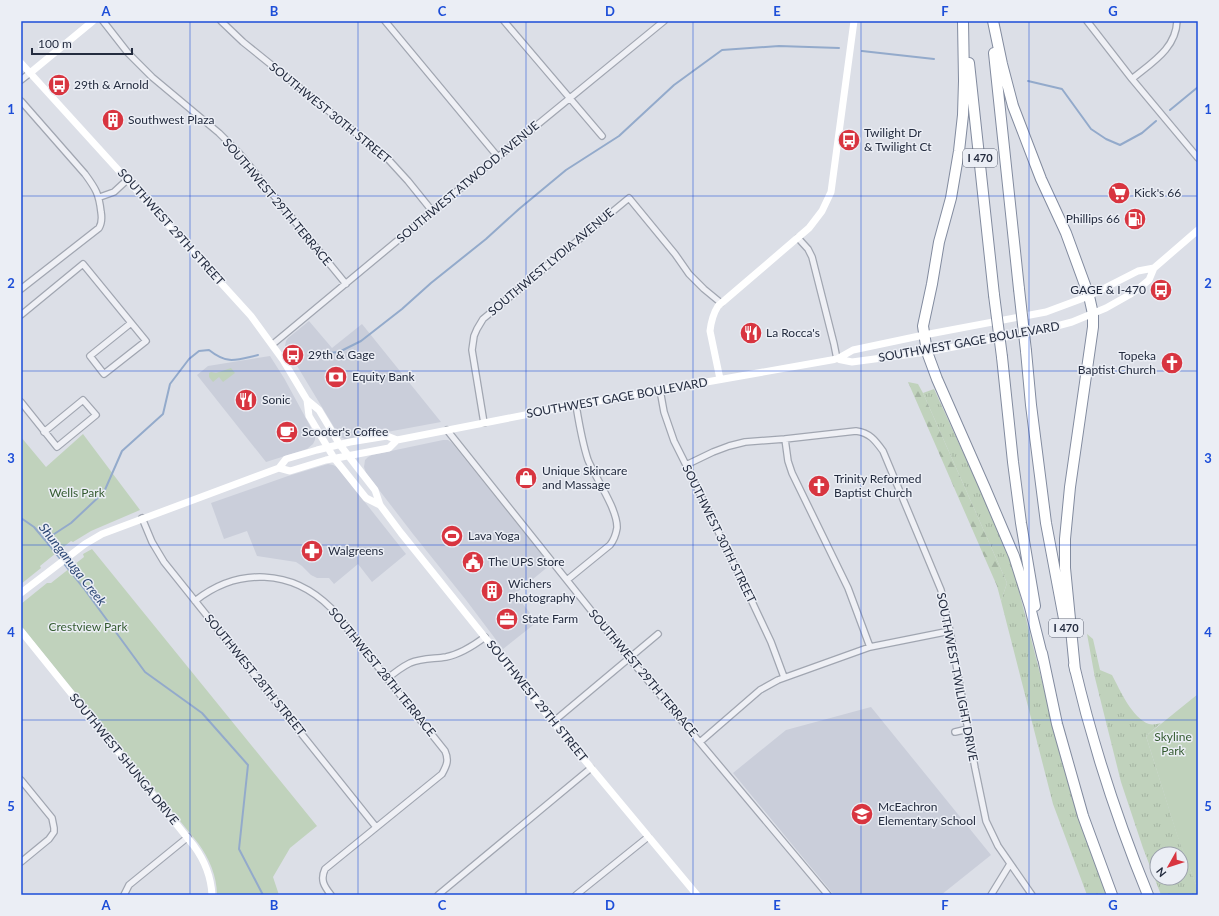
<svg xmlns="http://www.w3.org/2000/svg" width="1219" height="916" font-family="Lato,sans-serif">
  <defs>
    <pattern id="grass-tufts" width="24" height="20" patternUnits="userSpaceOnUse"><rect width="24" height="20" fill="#c0d2bc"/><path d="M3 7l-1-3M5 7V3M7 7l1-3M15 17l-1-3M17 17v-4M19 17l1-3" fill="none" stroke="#a5b4a3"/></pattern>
    <pattern id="forest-firs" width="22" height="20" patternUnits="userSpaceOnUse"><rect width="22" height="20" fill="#c0d2bc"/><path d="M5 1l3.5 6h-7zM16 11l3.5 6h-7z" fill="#a5b4a3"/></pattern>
  </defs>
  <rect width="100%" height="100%" fill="#dcdfe7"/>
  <path fill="#caceda" d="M309 321 332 348 362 324 441 422 349 439H345L340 437 285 346 286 341 288 338Z
    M270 356 284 378 315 435V440L313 444 307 449 266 462 197 375 208 366Z
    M443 440H448L452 443 550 565 515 594 537 622 503 649 466 600 413 534 366 473 364 467 365 460 368 457 372 455Z
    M328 464 333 465 337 467 406 554 372 582 358 564 334 584 329 578H317L311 575 302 566 296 562 257 556 247 531 224 539 211 503 288 476Z
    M871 707 991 855 941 895H834L733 773 786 730Z"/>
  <path fill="url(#grass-tufts)" fill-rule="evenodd" d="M934 389 999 531 1012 564 1055 732 1075 806 1095 863 1107 895H1087L1053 804 1001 601 1007 583 923 393Z
    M1087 634 1093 639 1100 670 1112 675C1120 690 1132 718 1149 724 1153 725 1157 724 1161 723L1146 736 1177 834 1198 890V895H1161L1143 848 1121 782 1095 678ZM1157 854H1181V878H1157Z"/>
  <path fill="url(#forest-firs)" d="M908 382 918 384 923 393 1007 583 1001 601 997 586Z"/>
  <path fill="#c0d2bc" d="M231 368 235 373 223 382 219 377 213 382 209 377V373L211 372 216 373Z
    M83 434 140 510 91 531 73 542 71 541 40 566 41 568 21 584V437L46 467Z
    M92 549 317 826 290 848 273 877 279 895H217C217 876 209 858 198 843L21 626V604L47 583H51L84 557 83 554Z
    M1198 694V890L1177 835 1146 736Z"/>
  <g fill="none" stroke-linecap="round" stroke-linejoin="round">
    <path stroke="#93aacb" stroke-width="2" d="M862 51 934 59
      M1028 81 1062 89 1091 129 1106 139 1120 145 1142 133 1156 121
      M1170 110 1198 87
      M328 353 339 352 361 341 402 309 431 283 486 239 519 209 566 170 619 136 674 85 722 50 779 46 839 48
      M21 518 34 527 45 540 85 590 145 672 202 713 248 765 239 849 263 895
      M45 540 71 523 104 492 122 451 163 414 170 384 189 359 199 351 209 350C228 365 236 360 258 355"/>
    <g stroke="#a1a6b1" stroke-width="8">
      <path id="street" d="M103 21 128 53 152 77 219 133 239 153 346 284
        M221 21 243 42 387 158 408 181 433 212
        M385 21 498 157
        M504 21 602 136
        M1087 21 1132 79 1198 158
        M1132 79C1151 63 1176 49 1177 21
        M21 80 30 73
        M21 101 85 174C96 189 99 194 101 212 102 218 102 223 99 228L21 289
        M100 197 114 192 127 180
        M798 238 808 249 812 257 834 344 837 359
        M21 315 83 264 146 341 104 374 90 356 131 323
        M273 344 498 157 664 21
        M660 390 664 412 674 441 686 465 747 591 771 642 784 677
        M21 402 57 447 96 415 83 400 44 432
        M484 423 472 350 474 336 477 329 483 319 629 198 675 254 689 274 704 289 721 303
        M447 430 629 658 828 895
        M785 439 788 461 792 473 848 588 870 647
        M686 465 713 452 729 446 745 442 785 439 856 431C870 433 875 440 883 451L941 590 950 631 975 768 986 821 998 846 1032 895
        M142 518 152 542 164 562 376 827
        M567 580 610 545C614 540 616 534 617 528 618 510 595 477 588 460 582 442 579 423 576 405
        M195 601C238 567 292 569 331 608L445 751C449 760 447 765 442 774L325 869C320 880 324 886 331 895
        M387 679C394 673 402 667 410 663 422 658 434 659 446 657 461 654 473 646 485 637
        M553 722 658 634
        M955 732 968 729
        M700 742 760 690 778 680 870 647 950 631
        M21 780 52 818 54 828V832L49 839 21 862
        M124 895 129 885 188 837
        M438 895 591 768
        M576 895 648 837
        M991 895 1010 864"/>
    </g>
    <g stroke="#828b9f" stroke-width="12">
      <path id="highway" d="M963 21 964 81 963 115 959 151 951 198 939 242 932 284 923 326 927 352 937 379 985 488 1014 556 1030 607 1043 659
        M993 21 1002 64 1013 106 1041 179 1066 233 1089 296 1093 314V327L1070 487 1065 539V568L1075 670
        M994 53 1019 289
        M969 63 994 295
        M1026 351 1031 405 1046 523 1065 624
        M1002 357 1013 462 1021 523 1035 606
        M1042 653 1057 724 1083 816 1112 895
        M1074 665C1092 742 1118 822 1148 895"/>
    </g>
    <use href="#street" stroke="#eff0f5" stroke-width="5.5"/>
    <path stroke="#fff" stroke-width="7" d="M21 63 251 316 283 360 307 400 319 410 340 445 375 490 380 505 401 533 553 722 697 895
      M30 73 93 21
      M837 359 852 362 927 352 1038 331 1072 322 1106 308 1129 295 1138 289 1149 280 1154 268 1198 230
      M720 379 710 331C711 322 713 314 718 306L809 228 822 211 831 192 854 21
      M307 400 309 416 334 458 366 498 380 505
      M279 468 290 471 326 460 389 448 397 440
      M21 593 85 544 102 534 279 468 286 459 317 450 350 442 387 436 397 440 576 405 837 359 853 350 924 335 1046 312 1089 296 1138 271 1154 268
      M21 631 194 846C205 861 211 877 212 895"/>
    <use href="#highway" stroke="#fff" stroke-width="10"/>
    <g stroke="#828b9f" stroke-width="12" stroke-linecap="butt">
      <path id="highway-bridge" d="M1019 289 1026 351
        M994 295 1002 357"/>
    </g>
    <use href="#highway-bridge" stroke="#fff" stroke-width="10"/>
  </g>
  <path fill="none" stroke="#1d4ed8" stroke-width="1" stroke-opacity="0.55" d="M190 21V895M358 21V895M526 21V895M693 21V895M861 21V895M1029 21V895M21 196H1198M21 371H1198M21 545H1198M21 720H1198"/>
  <defs>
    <g id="bus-disc" transform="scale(1.15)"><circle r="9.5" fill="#d83540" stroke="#ebeef5"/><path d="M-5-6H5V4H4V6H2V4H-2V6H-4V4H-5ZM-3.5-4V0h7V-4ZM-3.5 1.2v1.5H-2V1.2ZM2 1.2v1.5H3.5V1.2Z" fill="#fff"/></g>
    <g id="building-disc" transform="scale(1.15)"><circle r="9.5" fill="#d83540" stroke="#ebeef5"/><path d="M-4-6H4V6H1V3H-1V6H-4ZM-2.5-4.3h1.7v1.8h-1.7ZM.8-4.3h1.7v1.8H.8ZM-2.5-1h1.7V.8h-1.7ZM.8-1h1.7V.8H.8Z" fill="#fff"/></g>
    <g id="supermarket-disc" transform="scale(1.15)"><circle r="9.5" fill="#d83540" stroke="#ebeef5"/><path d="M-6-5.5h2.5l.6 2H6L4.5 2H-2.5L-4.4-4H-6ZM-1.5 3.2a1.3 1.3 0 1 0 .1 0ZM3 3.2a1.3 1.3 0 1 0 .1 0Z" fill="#fff"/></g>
    <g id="fuel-disc" transform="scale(1.15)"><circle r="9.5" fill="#d83540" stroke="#ebeef5"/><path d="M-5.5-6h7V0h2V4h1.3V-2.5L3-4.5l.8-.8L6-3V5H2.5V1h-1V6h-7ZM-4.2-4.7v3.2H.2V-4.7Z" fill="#fff"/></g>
    <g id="restaurant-disc" transform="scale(1.15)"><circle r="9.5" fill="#d83540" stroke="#ebeef5"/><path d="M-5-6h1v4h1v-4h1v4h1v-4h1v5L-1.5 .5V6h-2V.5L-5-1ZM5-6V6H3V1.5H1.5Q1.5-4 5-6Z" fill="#fff"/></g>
    <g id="church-disc" transform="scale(1.15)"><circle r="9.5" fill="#d83540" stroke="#ebeef5"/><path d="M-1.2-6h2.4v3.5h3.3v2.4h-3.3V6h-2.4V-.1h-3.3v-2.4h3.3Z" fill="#fff"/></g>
    <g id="bank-disc" transform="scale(1.15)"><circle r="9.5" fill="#d83540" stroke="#ebeef5"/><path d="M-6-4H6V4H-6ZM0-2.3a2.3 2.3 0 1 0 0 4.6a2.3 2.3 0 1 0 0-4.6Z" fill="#fff"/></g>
    <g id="cafe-disc" transform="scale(1.15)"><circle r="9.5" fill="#d83540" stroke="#ebeef5"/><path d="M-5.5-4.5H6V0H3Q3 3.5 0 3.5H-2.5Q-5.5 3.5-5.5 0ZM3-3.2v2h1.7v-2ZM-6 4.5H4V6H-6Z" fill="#fff"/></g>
    <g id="shop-disc" transform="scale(1.15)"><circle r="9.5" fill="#d83540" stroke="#ebeef5"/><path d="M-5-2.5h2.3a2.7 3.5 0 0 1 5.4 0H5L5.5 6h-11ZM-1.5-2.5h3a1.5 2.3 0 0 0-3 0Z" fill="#fff"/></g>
    <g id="stadium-disc" transform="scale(1.15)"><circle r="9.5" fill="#d83540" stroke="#ebeef5"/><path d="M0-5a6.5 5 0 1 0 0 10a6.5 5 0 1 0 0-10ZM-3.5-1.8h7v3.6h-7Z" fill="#fff"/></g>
    <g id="pharmacy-disc" transform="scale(1.15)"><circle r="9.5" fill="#d83540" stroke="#ebeef5"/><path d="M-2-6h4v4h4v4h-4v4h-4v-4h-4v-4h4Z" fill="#fff"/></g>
    <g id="civic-disc" transform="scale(1.15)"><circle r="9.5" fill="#d83540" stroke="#ebeef5"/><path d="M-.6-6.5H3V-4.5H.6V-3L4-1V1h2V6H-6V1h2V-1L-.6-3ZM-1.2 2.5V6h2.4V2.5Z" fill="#fff"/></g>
    <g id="office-disc" transform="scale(1.15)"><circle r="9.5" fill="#d83540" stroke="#ebeef5"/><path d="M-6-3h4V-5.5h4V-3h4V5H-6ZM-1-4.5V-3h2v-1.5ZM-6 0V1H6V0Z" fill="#fff"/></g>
    <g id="school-disc" transform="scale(1.15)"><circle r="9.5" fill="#d83540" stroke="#ebeef5"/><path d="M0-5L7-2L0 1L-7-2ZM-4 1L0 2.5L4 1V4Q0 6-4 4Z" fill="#fff"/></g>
  </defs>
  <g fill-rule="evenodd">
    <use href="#bus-disc" x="59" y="85"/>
    <use href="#building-disc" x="113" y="120"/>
    <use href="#bus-disc" x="849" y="140"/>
    <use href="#supermarket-disc" x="1119" y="193"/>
    <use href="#fuel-disc" x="1135" y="219"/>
    <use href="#bus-disc" x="1161" y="290"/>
    <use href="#restaurant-disc" x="751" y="333"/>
    <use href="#bus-disc" x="293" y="355"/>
    <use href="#church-disc" x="1172" y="363"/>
    <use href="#bank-disc" x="336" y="377"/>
    <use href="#restaurant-disc" x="246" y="400"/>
    <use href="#cafe-disc" x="287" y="432"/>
    <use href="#shop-disc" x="526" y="478"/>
    <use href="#church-disc" x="819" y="486"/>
    <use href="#stadium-disc" x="452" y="536"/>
    <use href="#pharmacy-disc" x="312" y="551"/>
    <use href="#civic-disc" x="473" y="562"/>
    <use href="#building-disc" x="492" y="591"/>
    <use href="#office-disc" x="507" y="619"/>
    <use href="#school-disc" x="862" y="814"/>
  </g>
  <g text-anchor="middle" stroke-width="3" stroke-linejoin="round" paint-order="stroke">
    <g fill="#ebeef5" stroke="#606676" stroke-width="1">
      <rect x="963" y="149" width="34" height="18" rx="3"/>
      <rect x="1049" y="619" width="34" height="18" rx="3"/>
    </g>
    <g font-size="11" font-weight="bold" fill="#242c3f">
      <text x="980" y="162">I 470</text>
      <text x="1066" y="632">I 470</text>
    </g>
    <g font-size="12" fill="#242c3f" stroke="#ebeef5" text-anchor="start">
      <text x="74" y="89">29th &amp; Arnold</text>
      <text x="128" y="124">Southwest Plaza</text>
      <text x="864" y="137">Twilight Dr<tspan x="864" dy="14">&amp; Twilight Ct</tspan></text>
      <text x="1134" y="197">Kick's 66</text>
      <text x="1120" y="223" text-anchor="end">Phillips 66</text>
      <text x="1146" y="294" text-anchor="end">GAGE &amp; I-470</text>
      <text x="766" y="337">La Rocca's</text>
      <text x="308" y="359">29th &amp; Gage</text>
      <text x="1156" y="360" text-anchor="end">Topeka<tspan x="1156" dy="14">Baptist Church</tspan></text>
      <text x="352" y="381">Equity Bank</text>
      <text x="262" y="404">Sonic</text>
      <text x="302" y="436">Scooter's Coffee</text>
      <text x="542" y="475">Unique Skincare<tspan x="542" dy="14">and Massage</tspan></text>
      <text x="834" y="483">Trinity Reformed<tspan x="834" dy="14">Baptist Church</tspan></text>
      <text x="468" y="540">Lava Yoga</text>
      <text x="328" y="555">Walgreens</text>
      <text x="488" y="566">The UPS Store</text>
      <text x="508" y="588">Wichers<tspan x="508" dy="14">Photography</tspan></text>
      <text x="522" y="623">State Farm</text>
      <text x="878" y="811">McEachron<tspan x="878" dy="14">Elementary School</tspan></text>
    </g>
    <g font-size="12" fill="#242c3f" stroke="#ebeef5">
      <text transform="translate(330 113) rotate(39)" y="4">SOUTHWEST 30TH STREET</text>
      <text transform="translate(468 182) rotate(-40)" y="4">SOUTHWEST ATWOOD AVENUE</text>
      <text transform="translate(277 202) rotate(50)" y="4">SOUTHWEST 29TH TERRACE</text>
      <text transform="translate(171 227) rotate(48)" y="4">SOUTHWEST 29TH STREET</text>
      <text transform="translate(551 262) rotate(-40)" y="4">SOUTHWEST LYDIA AVENUE</text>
      <text transform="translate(969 342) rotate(-10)" y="4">SOUTHWEST GAGE BOULEVARD</text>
      <text transform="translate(617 398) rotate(-10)" y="4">SOUTHWEST GAGE BOULEVARD</text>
      <text transform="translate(719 534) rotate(64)" y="4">SOUTHWEST 30TH STREET</text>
      <text transform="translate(382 672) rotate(51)" y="4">SOUTHWEST 28TH TERRACE</text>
      <text transform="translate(643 673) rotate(50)" y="4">SOUTHWEST 29TH TERRACE</text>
      <text transform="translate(255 675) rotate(51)" y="4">SOUTHWEST 28TH STREET</text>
      <text transform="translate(957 677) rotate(79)" y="4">SOUTHWEST TWILIGHT DRIVE</text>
      <text transform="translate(537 701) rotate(51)" y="4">SOUTHWEST 29TH STREET</text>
      <text transform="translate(124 759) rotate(51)" y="4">SOUTHWEST SHUNGA DRIVE</text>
    </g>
    <g font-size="12" fill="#355b31" stroke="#ebeef5">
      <text x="77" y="497">Wells Park</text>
      <text x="88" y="631">Crestview Park</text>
      <text x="1173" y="741">Skyline<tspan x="1173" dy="14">Park</tspan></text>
    </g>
    <g font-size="13" font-style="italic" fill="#2c4775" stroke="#ebeef5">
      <text transform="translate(73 564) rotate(52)" y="5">Shunganuga Creek</text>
    </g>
  </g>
  <rect width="1219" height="916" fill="none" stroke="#ebeef5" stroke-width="44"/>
  <g transform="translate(1169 866) rotate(231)"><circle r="19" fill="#ebeef5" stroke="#9ba0ac"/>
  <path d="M0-3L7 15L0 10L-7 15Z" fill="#d83540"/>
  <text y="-6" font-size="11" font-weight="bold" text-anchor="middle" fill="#242c3f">N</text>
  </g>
  <path d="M32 48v6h100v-6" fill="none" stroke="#242c3f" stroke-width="2"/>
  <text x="38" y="48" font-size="12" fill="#242c3f" stroke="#ebeef5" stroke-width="3" paint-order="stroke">100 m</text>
  <rect x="22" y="22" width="1175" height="872" fill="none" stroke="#1d4ed8" stroke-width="1.5"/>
  <g font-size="13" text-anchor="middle" font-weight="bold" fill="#1d4ed8">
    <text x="106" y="16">A</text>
    <text x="274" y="16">B</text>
    <text x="442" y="16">C</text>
    <text x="610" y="16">D</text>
    <text x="777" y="16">E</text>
    <text x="945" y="16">F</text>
    <text x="1113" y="16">G</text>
    <text x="11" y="114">1</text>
    <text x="1208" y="114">1</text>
    <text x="11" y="288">2</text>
    <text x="1208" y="288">2</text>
    <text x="11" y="463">3</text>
    <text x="1208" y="463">3</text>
    <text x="11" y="637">4</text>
    <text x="1208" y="637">4</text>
    <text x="11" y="811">5</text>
    <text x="1208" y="811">5</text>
    <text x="106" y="910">A</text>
    <text x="274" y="910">B</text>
    <text x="442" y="910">C</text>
    <text x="610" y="910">D</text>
    <text x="777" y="910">E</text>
    <text x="945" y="910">F</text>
    <text x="1113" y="910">G</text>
  </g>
</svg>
